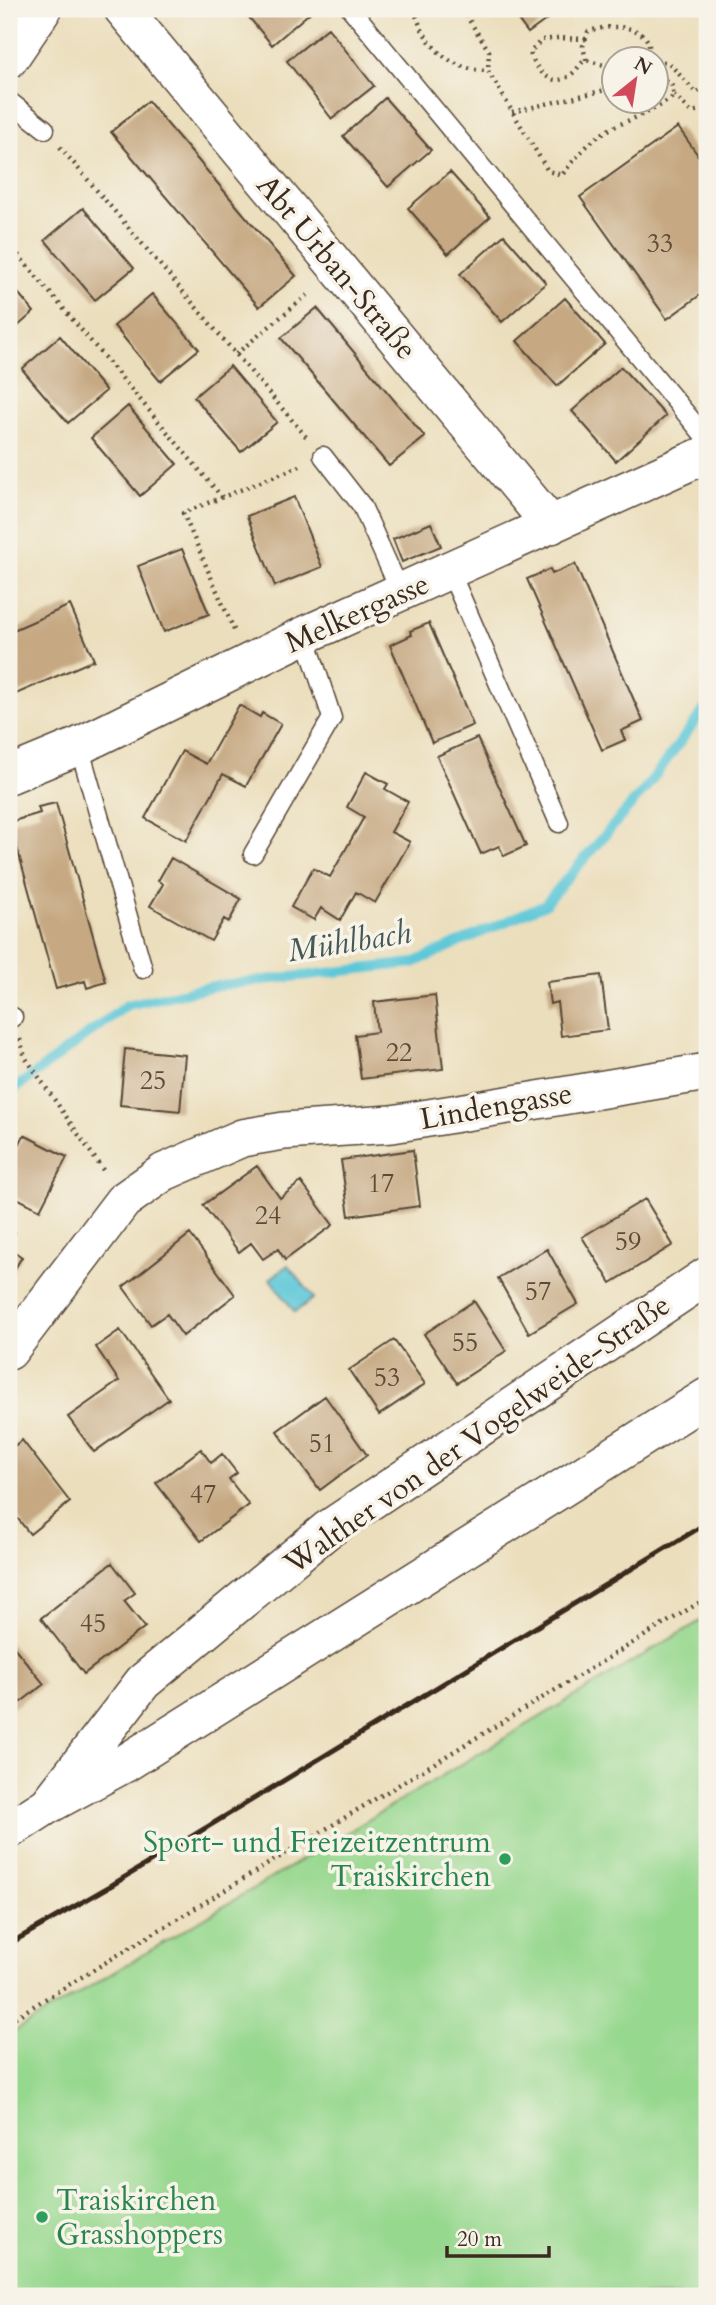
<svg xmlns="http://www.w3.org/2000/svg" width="716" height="2305" font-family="Cardo,serif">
  <rect width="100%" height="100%" fill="#f7f3e8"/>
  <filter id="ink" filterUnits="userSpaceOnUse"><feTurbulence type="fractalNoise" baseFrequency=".0143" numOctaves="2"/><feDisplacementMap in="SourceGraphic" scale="14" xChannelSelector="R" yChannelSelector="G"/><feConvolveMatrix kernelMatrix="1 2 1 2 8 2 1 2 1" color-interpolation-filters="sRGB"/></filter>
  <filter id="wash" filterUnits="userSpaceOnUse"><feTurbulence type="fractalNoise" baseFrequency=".00686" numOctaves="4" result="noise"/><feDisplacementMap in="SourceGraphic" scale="28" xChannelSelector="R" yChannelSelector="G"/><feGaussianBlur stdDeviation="1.57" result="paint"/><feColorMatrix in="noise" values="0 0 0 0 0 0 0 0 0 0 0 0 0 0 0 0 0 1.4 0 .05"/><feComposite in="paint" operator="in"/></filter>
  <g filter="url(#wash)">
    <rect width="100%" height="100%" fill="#ebdebc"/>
    <path fill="#97d88f" stroke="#698156" stroke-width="2" d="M707 1617V2296H9V2079L11 2078 9 2074V2035Z"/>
    <path fill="#5dc7d8" stroke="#4c787b" stroke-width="2" d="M288 1265 314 1298 295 1312 270 1279Z"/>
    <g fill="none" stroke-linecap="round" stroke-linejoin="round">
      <path stroke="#5dc7d8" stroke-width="10" d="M9 1093 127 1005 214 986 413 963 545 904 645 789 707 706"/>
    </g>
    <g id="blocks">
      <path fill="#c6a983" d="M242 9H312L313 10 272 45Z
        M510 9H561L528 33Z
        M328 28 374 86 332 119 287 61Z
        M385 98 431 150 388 187 343 136Z
        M148 101 296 276 259 307 111 132Z
        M678 127 707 168V290L667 319 580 197Z
        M450 172 490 217 448 254 408 208Z
        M83 208 134 268 95 300 45 240Z
        M504 235 546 283 502 322 460 274Z
        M9 282 34 312 9 334Z
        M152 294 199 349 160 381 114 326Z
        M565 298 605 344 557 386 517 341Z
        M317 308 425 437 389 466 281 338Z
        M60 336 106 391 68 423 22 369Z
        M230 366 277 422 241 452 194 397Z
        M621 367 666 416 616 461 572 411Z
        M128 406 177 464 140 496 91 438Z
        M294 497 322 567 275 586 247 516Z
        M431 523 441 546 402 562 393 539Z
        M182 549 209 614 164 632 138 566Z
        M575 564 643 721 621 731 625 740 602 750 527 579 550 569 552 574Z
        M70 605 94 660 9 697V632Z
        M429 623 473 725 432 743 390 645 412 635 410 631Z
        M239 705 260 717 262 713 281 724 246 786 223 774 186 841 145 818 182 751 206 764Z
        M477 738 526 846 504 856 499 846 481 854 437 756Z
        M366 772 388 784 385 789 408 802 391 832 410 842 375 903 356 892 340 920 321 908 314 920 291 907 313 868 330 877 364 817 347 807Z
        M56 803 106 982 87 988 85 981 56 989 10 822 40 813 38 807Z
        M171 858 241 899 229 922 224 919 211 941 150 906 163 884 158 881Z
        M601 975 608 1030 561 1036 557 1002 550 1004 547 982Z
        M435 995 443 1069 361 1079 355 1035 377 1032 374 1002Z
        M125 1049 185 1055 180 1111 120 1105Z
        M24 1135 67 1157 40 1210 9 1194V1165Z
        M413 1150 420 1206 349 1216 341 1160Z
        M257 1166 280 1198 301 1182 333 1225 285 1260 278 1249 263 1259 251 1243 239 1252 203 1205Z
        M645 1199 673 1245 611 1283 582 1237Z
        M9 1229 15 1232 9 1246Z
        M190 1234 235 1295 183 1336 167 1314 151 1325 123 1287Z
        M9 1248 22 1257 9 1278Z
        M547 1249 578 1304 529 1333 498 1278Z
        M474 1301 506 1351 457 1383 424 1334Z
        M120 1330 169 1399 94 1452 68 1417 119 1381 96 1347Z
        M394 1340 425 1384 379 1415 349 1370Z
        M325 1396 367 1455 320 1490 277 1431Z
        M22 1440 70 1502 30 1534 10 1509 9 1510V1450Z
        M201 1449 211 1463 222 1454 237 1473 229 1479 249 1505 201 1541 156 1483Z
        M112 1563 135 1593 124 1601 145 1627 84 1674 41 1618Z
        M9 1641 44 1684 12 1709 9 1706Z"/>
    </g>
  </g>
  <g filter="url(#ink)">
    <use href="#blocks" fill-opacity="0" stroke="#554536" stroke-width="2"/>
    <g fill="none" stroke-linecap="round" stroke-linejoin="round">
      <g stroke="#554536" stroke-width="21">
        <path id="lane" d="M351 9 707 439
          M9 101 45 129
          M323 456 362 506 401 593
          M450 571 559 823
          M79 746 143 969
          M253 854 332 718 305 635
          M9 1019 13 1017"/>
      </g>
      <g stroke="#554536" stroke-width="40">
        <path id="street" d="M123 9 551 525
          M9 59 43 9
          M9 775 79 746 305 635 707 454
          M9 1351 123 1201 164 1172 242 1138 284 1131 392 1124 707 1072
          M48 1805 143 1682 327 1530 707 1276
          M9 1830 48 1805 124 1764 707 1397"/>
      </g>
      <path stroke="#554536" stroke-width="4.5" stroke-dasharray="2 5" stroke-linecap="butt" d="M414 9C425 46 449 70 488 71
        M462 9 489 51 488 71 548 171 562 175C576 157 590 140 610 129 632 118 654 112 674 96L671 83 656 79
        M586 39 559 38 541 40 530 53C537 72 554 91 574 72 579 67 580 63 586 60L614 68
        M586 60 583 46 588 32C603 25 640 23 648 42 650 47 649 53 649 59
        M656 60 669 63 696 93 707 86
        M674 95 691 112 707 109
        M512 112 614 88
        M60 147 308 439
        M9 244 222 497
        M236 354 311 292
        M234 630 183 513 300 466
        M20 1039 25 1057 105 1173
        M9 2021 707 1598"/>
      <use href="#lane" stroke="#fff" stroke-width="18"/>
      <use href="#street" stroke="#fff" stroke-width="37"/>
      <path stroke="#3b2a1e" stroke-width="5" d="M9 1944 112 1885 707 1523"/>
    </g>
  </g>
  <g fill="#2e9e5b" stroke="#f7f3e8" stroke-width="2.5">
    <circle cx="505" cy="1859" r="7"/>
    <circle cx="42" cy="2217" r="7"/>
  </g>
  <g text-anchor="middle" stroke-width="7" stroke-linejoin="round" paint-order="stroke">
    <g font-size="26" fill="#5e4a37">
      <text x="660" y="252">33</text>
      <text x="399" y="1061">22</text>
      <text x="153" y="1089">25</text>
      <text x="381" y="1192">17</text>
      <text x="268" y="1224">24</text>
      <text x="628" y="1250">59</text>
      <text x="538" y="1300">57</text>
      <text x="465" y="1351">55</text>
      <text x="387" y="1386">53</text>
      <text x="322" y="1452">51</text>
      <text x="203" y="1503">47</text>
      <text x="93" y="1632">45</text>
    </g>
    <g font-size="30" fill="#3b2a1e" stroke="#f7f3e8">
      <text transform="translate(337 267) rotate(50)" y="10">Abt Urban-Straße</text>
      <text transform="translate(357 613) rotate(-24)" y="10">Melkergasse</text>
      <text transform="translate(496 1106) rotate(-10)" y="10">Lindengasse</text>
      <text transform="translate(477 1434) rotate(-35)" y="10">Walther von der Vogelweide-Straße</text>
    </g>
    <g font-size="30" fill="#27864d" stroke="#f7f3e8" text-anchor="end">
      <text x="491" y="1852">Sport- und Freizeitzentrum<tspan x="491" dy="34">Traiskirchen</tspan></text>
      <text x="56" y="2210" text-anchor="start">Traiskirchen<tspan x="56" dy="34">Grasshoppers</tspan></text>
    </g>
    <g font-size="32" font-style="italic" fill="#455956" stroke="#f7f3e8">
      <text transform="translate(349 941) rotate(-9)" y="11">Mühlbach</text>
    </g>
  </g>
  <rect width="716" height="2305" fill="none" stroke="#f7f3e8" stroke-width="35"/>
  <g transform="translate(635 80) rotate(30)"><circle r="33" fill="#f7f3e8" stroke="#aca397" stroke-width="2"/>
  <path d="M0-5L12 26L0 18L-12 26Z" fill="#d1495b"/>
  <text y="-10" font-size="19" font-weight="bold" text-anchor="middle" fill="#3b2a1e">N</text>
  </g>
  <path d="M447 2246v10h102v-10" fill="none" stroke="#3b2a1e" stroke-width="3.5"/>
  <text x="457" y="2246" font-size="21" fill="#3b2a1e" stroke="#f7f3e8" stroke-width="5" paint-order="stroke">20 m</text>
</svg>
